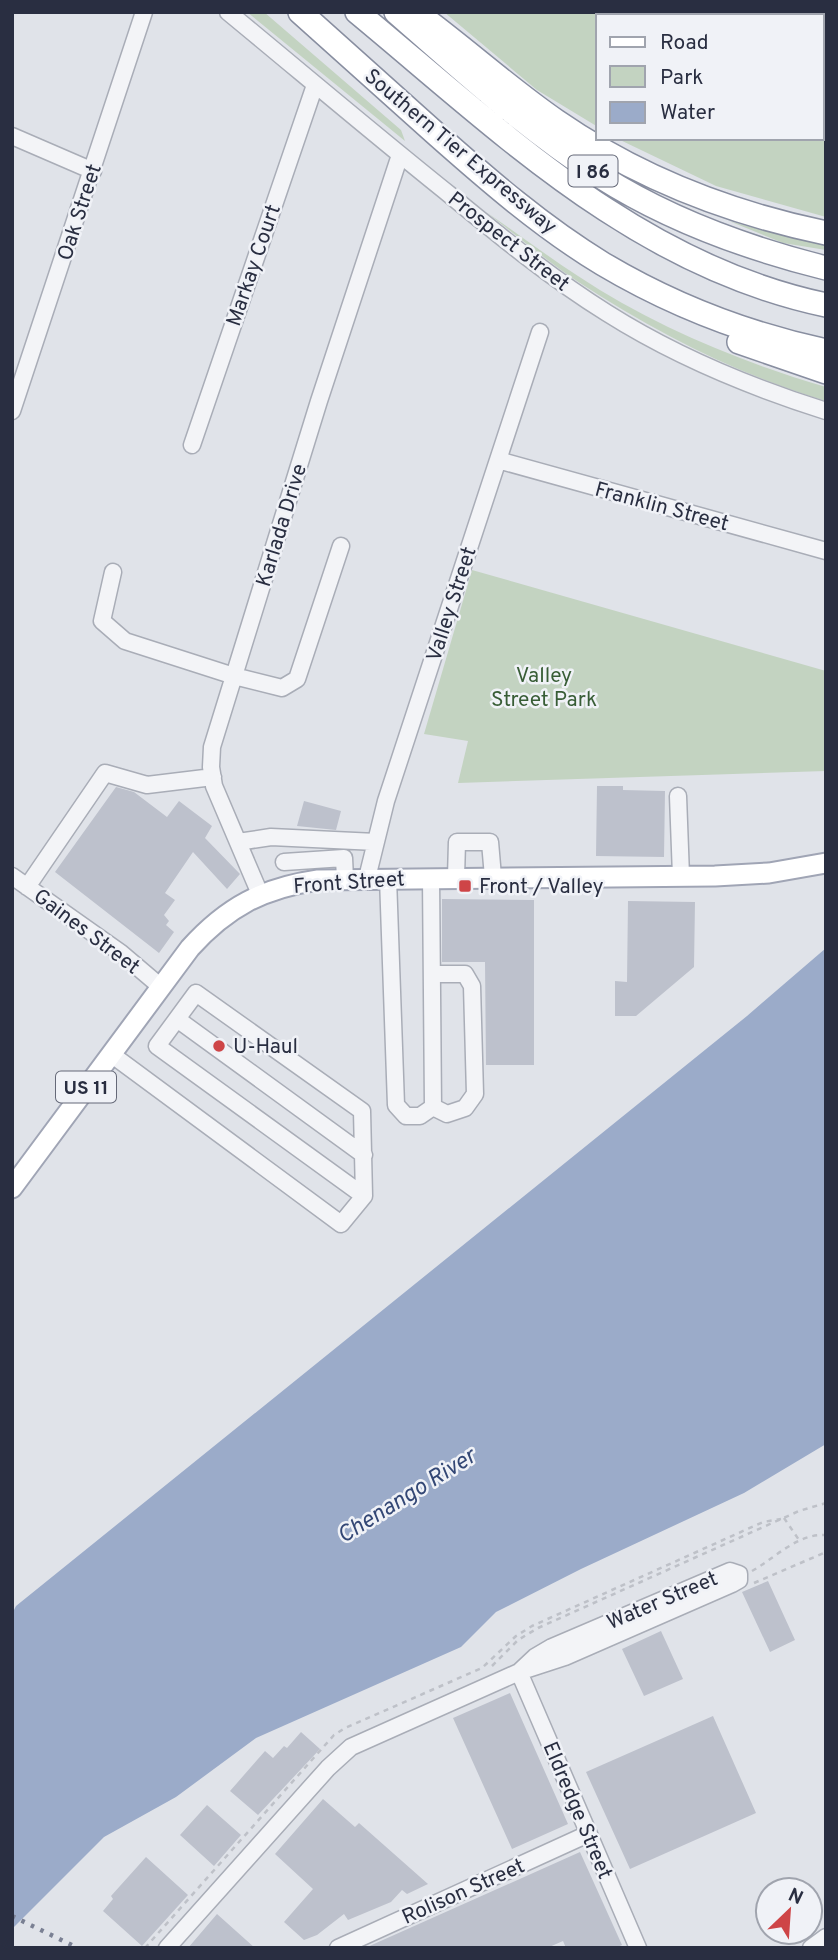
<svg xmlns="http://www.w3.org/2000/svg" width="838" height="1960" font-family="Overpass,sans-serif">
  <rect width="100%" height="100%" fill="#e0e3e9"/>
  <path fill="#c3d3c1" d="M247 12H264L401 130 405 141Z
    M444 12H826V217L716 186 616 138H822V16H598V127L537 90Z
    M486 212C517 233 547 256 578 276 652 325 740 362 826 387V401C739 375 656 333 580 283 548 262 517 236 486 212Z
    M729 221 788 237 826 243V250L783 243Z
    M472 570 826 671V771L458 783 468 741 424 734Z"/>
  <path fill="#9babc9" d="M826 948V1444L744 1493 581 1569 496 1612 461 1647 256 1738 176 1797 104 1837 12 1929V1614L16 1606 747 1016Z"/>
  <path fill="#bdc1cc" d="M597 786H623V790L665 791 664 857 596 856Z
    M116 787 134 792 167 817 179 801 212 826 205 838 240 874 227 889 193 852 165 893 175 900 164 915 169 921 166 925 174 932 159 953 55 872Z
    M304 801 341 811 336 830 297 826Z
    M442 899 534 900V1065H486L485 962H442Z
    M628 901 695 902 694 967 636 1016H615V981L627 982Z
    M768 1581 795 1640 770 1652 742 1592Z
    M661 1631 683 1679 644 1696 622 1649Z
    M510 1693 568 1824 512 1849 453 1718Z
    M713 1716 756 1813 630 1869 586 1772Z
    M301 1732 320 1749 258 1815 230 1791 265 1751 273 1758 284 1746 287 1748Z
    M323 1799 355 1827 359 1823 428 1884 407 1894 402 1890 391 1902 348 1920 344 1914 317 1935 304 1940 284 1922 313 1889 275 1854Z
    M207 1805 241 1835 214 1866 180 1835Z
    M580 1852 622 1945 615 1948H566L563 1941 547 1948H365Z
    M146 1857 188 1895 142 1946 103 1911 113 1899 111 1896Z
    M217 1914 255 1948H188Z"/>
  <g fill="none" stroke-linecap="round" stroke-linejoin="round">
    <g stroke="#a9adb7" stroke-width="19">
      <path id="minor" d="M228 12C302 73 375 135 450 195 501 237 551 278 607 313 675 356 750 387 826 411
        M12 136 93 171
        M12 411 144 12
        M192 445 315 85
        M498 460 826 551
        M113 572 102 621 125 641 234 676 282 688 297 679 341 546
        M678 796 681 876
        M238 842 271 837 376 842
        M284 862 344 858 345 879
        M12 876 121 953 161 987
        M456 877 457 842H490L493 877
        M367 878 386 801 540 332
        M388 878 396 1105 406 1116H420L433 1107 431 878
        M27 887 105 773 147 785 213 777
        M260 894 214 786 211 767 212 747 319 401 400 155
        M432 974H465L472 986 475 1094 465 1108 447 1114 433 1107
        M177 1019 364 1155
        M111 1054 341 1224 364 1196 362 1111 196 993 157 1046 364 1196
        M519 1672 638 1948
        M167 1948 328 1768 351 1747 519 1672 565 1657 732 1584 739 1580V1574L730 1571 552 1647 535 1657 519 1672
        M338 1948 588 1834
        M811 1948 826 1937"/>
    </g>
    <g stroke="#a0a5b5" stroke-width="23">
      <path id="major" d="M12 1188 190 948C227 907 263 888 318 880L715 876 769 873 826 863"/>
    </g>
    <g stroke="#888ea0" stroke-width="26">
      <path id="highway" d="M300 12C345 52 390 93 435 133 488 180 542 227 603 264 672 305 747 334 826 351
        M357 12C501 131 636 265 826 305
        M396 12C461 69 527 129 600 176 669 220 746 248 826 268
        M426 20C470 53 511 90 556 121 637 177 730 213 826 233
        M739 342 826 372"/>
    </g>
    <path stroke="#bec1c8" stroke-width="2.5" stroke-dasharray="5 5" stroke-linecap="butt" d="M784 1518 799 1540
      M752 1571C775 1558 798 1533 826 1535
      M754 1583 826 1552
      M492 1666 518 1640 538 1628 799 1511 826 1503
      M145 1948 334 1735 345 1728 482 1668 516 1636 532 1626 763 1522 781 1519"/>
    <use href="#minor" stroke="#f3f4f7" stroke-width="16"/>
    <use href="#major" stroke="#fff" stroke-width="19"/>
    <use href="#highway" stroke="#fff" stroke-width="23"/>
    <path stroke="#7a8093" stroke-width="4.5" stroke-dasharray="3.5 7" stroke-linecap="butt" d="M12 1916 78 1948"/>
  </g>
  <g fill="#ce4547" stroke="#f0f2f7" stroke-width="2.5">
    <rect x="458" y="879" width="14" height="14" rx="3.5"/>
    <circle cx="219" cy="1046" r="7"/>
  </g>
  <g text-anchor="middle" stroke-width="5" stroke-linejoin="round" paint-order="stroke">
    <g fill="#f0f2f7" stroke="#656978" stroke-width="2">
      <rect x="568.5" y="155.5" width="49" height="31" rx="5"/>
      <rect x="56" y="1071.5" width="60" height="31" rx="5"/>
    </g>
    <g font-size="19" font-weight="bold" fill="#292e41">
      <text x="593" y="178">I 86</text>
      <text x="86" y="1094">US 11</text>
    </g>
    <g font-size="21" fill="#292e41" stroke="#f0f2f7">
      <text transform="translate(461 151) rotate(40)" y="7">Southern Tier Expressway</text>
      <text transform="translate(79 212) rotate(-72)" y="7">Oak Street</text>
      <text transform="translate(509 241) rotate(38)" y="7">Prospect Street</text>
      <text transform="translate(253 265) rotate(-71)" y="7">Markay Court</text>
      <text transform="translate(662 506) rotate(15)" y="7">Franklin Street</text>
      <text transform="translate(281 525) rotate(-73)" y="7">Karlada Drive</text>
      <text transform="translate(451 604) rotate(-72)" y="7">Valley Street</text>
      <text transform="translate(349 882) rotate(-4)" y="7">Front Street</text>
      <text transform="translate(87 931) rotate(37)" y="7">Gaines Street</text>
      <text transform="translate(662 1600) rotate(-23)" y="7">Water Street</text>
      <text transform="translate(578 1810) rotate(67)" y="7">Eldredge Street</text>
      <text transform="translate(463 1891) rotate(-24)" y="7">Rolison Street</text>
    </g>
    <g font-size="21" fill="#385d36" stroke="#f0f2f7">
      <text x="544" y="682">Valley<tspan x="544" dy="24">Street Park</tspan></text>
    </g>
    <g font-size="21" fill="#292e41" stroke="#f0f2f7" text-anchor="start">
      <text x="479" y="893">Front / Valley</text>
      <text x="233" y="1053">U-Haul</text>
    </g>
    <g font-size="23" font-style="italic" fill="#334775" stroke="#f0f2f7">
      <text transform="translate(406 1495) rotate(-32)" y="8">Chenango River</text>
    </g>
  </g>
  <rect width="838" height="1960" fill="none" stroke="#292e41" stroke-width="28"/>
  <rect x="596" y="14" width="228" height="126" fill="#f0f2f7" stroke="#a0a4ae" stroke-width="2"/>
  <rect x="610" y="37" width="35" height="10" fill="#ffffff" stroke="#a0a4ae" stroke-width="2"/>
  <text x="660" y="49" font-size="21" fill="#292e41">Road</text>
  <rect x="610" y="66" width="35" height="21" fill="#c3d3c1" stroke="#a0a4ae" stroke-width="2"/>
  <text x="660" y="84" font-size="21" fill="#292e41">Park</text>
  <rect x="610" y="102" width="35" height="21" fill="#9babc9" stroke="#a0a4ae" stroke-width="2"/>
  <text x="660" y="119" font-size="21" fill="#292e41">Water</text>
  <g transform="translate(789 1911) rotate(25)"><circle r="33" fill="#f0f2f7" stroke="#a0a4ae" stroke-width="2"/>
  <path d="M0-5L12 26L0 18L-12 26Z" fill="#ce4547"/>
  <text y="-10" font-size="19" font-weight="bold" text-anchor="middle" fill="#292e41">N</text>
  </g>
</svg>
